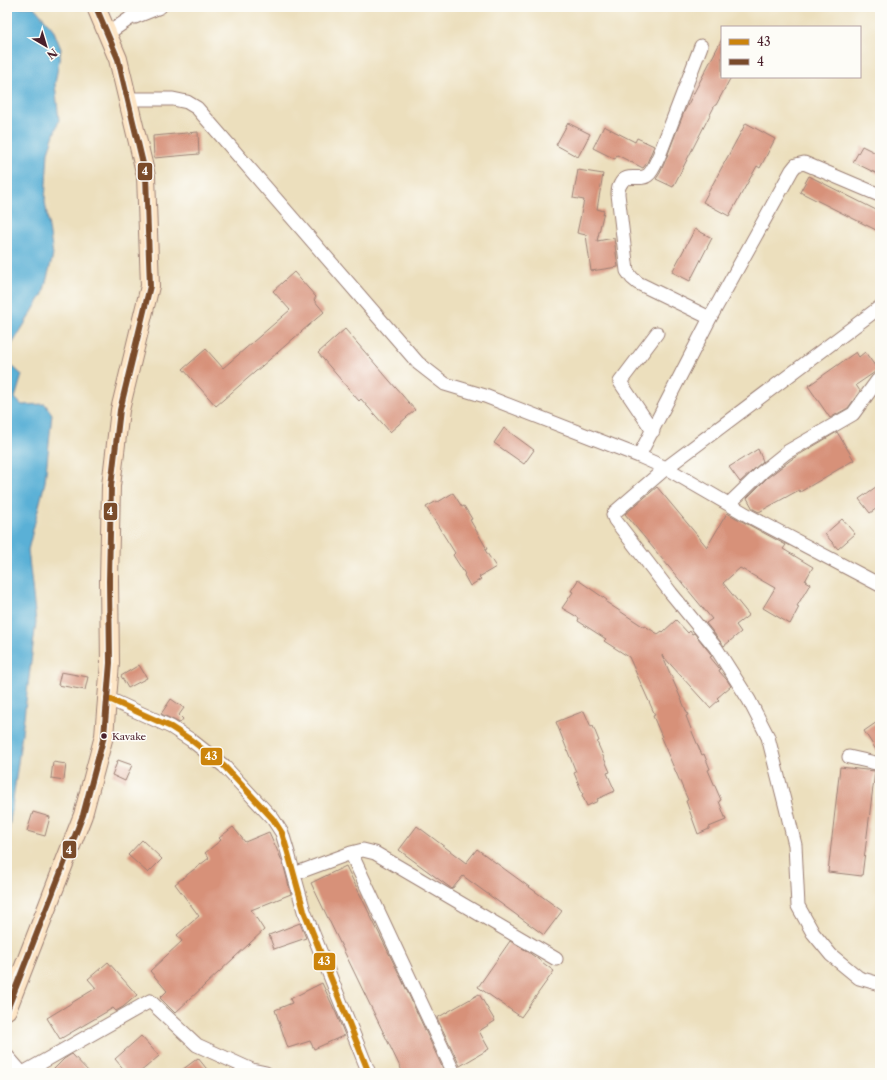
<svg xmlns="http://www.w3.org/2000/svg" width="887" height="1080" font-family="'Libre Caslon Text',serif">
  <rect width="100%" height="100%" fill="#fdfcf7"/>
  <filter id="ink" filterUnits="userSpaceOnUse"><feTurbulence type="fractalNoise" baseFrequency=".025" numOctaves="2"/><feDisplacementMap in="SourceGraphic" scale="8" xChannelSelector="R" yChannelSelector="G"/><feConvolveMatrix kernelMatrix="1 2 1 2 8 2 1 2 1" color-interpolation-filters="sRGB"/></filter>
  <filter id="wash" filterUnits="userSpaceOnUse"><feTurbulence type="fractalNoise" baseFrequency=".012" numOctaves="4" result="noise"/><feDisplacementMap in="SourceGraphic" scale="16" xChannelSelector="R" yChannelSelector="G"/><feGaussianBlur stdDeviation="0.9" result="paint"/><feColorMatrix in="noise" values="0 0 0 0 0 0 0 0 0 0 0 0 0 0 0 0 0 1.4 0 .05"/><feComposite in="paint" operator="in"/></filter>
  <g filter="url(#wash)">
    <rect width="100%" height="100%" fill="#ecdfbd"/>
    <path fill="#5ab0d6" stroke="#526880" d="M7 7H34L53 29 61 49 55 84 59 120 48 152 45 201 53 255 43 294 8 351 11 365 22 375 15 398 22 405 45 404 52 414 45 482 28 550 36 622 22 733 7 844Z"/>
    <g id="blocks">
      <path fill="#d79179" d="M722 39V77H731L716 105H715L673 187 656 179 660 173 666 159 684 112Z
        M568 123 590 134 578 157 556 145Z
        M746 123 775 139 760 168 757 166 729 216 703 202Z
        M604 126 635 142 637 138 654 146 647 163 643 168 617 155 615 159 593 148Z
        M198 132 199 154 154 158 153 136Z
        M862 146 880 155V175L853 162Z
        M578 170 603 174 597 209 604 211 597 241 614 238 618 267 591 271 586 235 577 233 584 200 573 198Z
        M809 176 880 212V232L800 192Z
        M695 229 712 238 690 281 672 272Z
        M294 272 316 297 314 300 324 312 216 406 183 369 206 349 223 368 290 310 273 291Z
        M345 329 415 410 390 432 361 399 359 401 318 353Z
        M856 352 859 357 865 352 878 370 856 385 860 391 848 408 830 418 808 386Z
        M504 428 534 450 524 464 494 443Z
        M837 432 854 460 800 492 799 490 759 512 753 509 747 498 767 478 792 459Z
        M758 449 763 461 740 482 729 467Z
        M880 484V506L870 513 859 499Z
        M657 487 707 547 727 513 786 545 783 549 813 567 805 581 810 584 797 606 799 607 790 624 763 608 775 588 740 568 723 583 749 615 736 625 741 632 724 646 706 623 712 619 625 514Z
        M453 493 462 507 464 506 472 519 470 520 487 549 485 550 496 567 479 577 481 579 470 586 464 575 465 574 453 555 455 553 426 507 437 501 438 502Z
        M842 519 855 534 838 549 825 534Z
        M578 580 607 600 606 602 644 627 645 626 658 634 662 631 663 632 676 620 688 633 690 631 692 634 694 633 710 653 712 656 710 657 719 668 720 669 719 671 727 680 731 686 717 698 719 700 710 708 662 655 688 715 686 716 693 734 702 755 704 754 710 769 708 770 721 800 719 801 726 820 709 827V829L698 834 686 801 688 800 661 738 662 737 653 716 655 715 629 657 604 641 606 639 578 621 579 618 562 608 573 592 571 591Z
        M139 665 147 678 128 688 121 676Z
        M61 672 88 677 85 690 58 685Z
        M171 699 184 708 179 715 183 719 180 723 161 714Z
        M584 711 591 727 593 726 599 741 597 742 610 772 607 773 615 791 597 799 598 801 587 806 582 795 583 794 574 773 576 772 556 722Z
        M880 720V756L864 731Z
        M118 760 132 765 125 781 112 775Z
        M53 762 66 764 64 780 51 778Z
        M840 767 875 771 862 876 828 872Z
        M33 812 50 817 45 836 27 831Z
        M417 826 466 863 477 849 562 911 544 935 463 876 452 889 399 850Z
        M233 827 245 842 269 832 283 863 291 894 251 910 264 930 175 1013 160 998 167 991 150 971 182 941 177 935 199 916 175 884 209 858 205 853 221 840 219 838Z
        M142 840 162 859 148 873 128 855Z
        M346 866 401 978 445 1073H403L311 883Z
        M300 923 306 938 274 949 269 935Z
        M510 941 527 951 554 971 521 1017 478 987Z
        M108 962 137 995 123 1007 116 1011 113 1008 60 1039 47 1018 96 988 88 979Z
        M322 983 336 1013 345 1035 314 1049 310 1041 288 1048 275 1010 292 1003 290 999Z
        M479 994 495 1021 479 1031 489 1049 460 1066 437 1018Z
        M141 1036 159 1056 139 1073H127L115 1059Z
        M72 1054 90 1073H50L64 1059Z
        M198 1058 210 1073H178Z"/>
    </g>
  </g>
  <g filter="url(#ink)">
    <use href="#blocks" fill-opacity="0" stroke="#9b7f74" stroke-width="1"/>
    <g fill="none" stroke-linecap="round" stroke-linejoin="round">
      <g stroke="#9b7f74" stroke-width="15">
        <path id="street" d="M135 17 160 7
          M107 34 129 19 143 7
          M701 46 659 156C656 162 653 171 648 175 640 182 626 171 620 185 618 188 618 191 618 194L627 271 632 278 638 283 710 318
          M128 99H173L187 102 197 108 418 363 445 384 485 396 639 456 666 468 749 516 880 585
          M880 307 666 468 615 512 613 515 615 520 671 593 716 648 749 700 768 737 786 808 795 845 798 906 813 933 831 955 859 978 880 984
          M653 431 620 382 657 333
          M639 456 710 318 792 170 796 165 804 163 877 194
          M729 504 762 472 787 452 853 414 877 381 880 379
          M107 698 171 727 191 740 224 766 273 819 282 833 288 853 304 911 369 1073
          M849 757 880 764
          M351 853 454 1073
          M294 874 351 853 363 850 375 853 556 959
          M7 1056 22 1073
          M23 1073 150 1001 197 1045 252 1070 266 1073"/>
      </g>
      <g stroke="#9b7f74" stroke-width="20">
        <path id="secondary" d="M7 1010 83 815 104 736 110 663 109 581 111 486 120 410 150 286 146 176 118 59 96 7"/>
      </g>
      <use href="#street" stroke="#fff" stroke-width="13"/>
      <use href="#secondary" stroke="#fde5c5" stroke-width="18"/>
      <g stroke="#fdfcf7" stroke-width="9">
        <path id="bus-1" d="M107 698 171 727 191 740 224 766 273 819 282 833 288 853 304 911 369 1073"/>
      </g>
      <g stroke="#fdfcf7" stroke-width="9">
        <path id="bus-2" d="M7 1010 83 815 104 736 110 663 109 581 111 486 120 410 150 286 146 176 118 59 96 7"/>
      </g>
      <use href="#bus-1" stroke="#cc840b" stroke-width="6"/>
      <use href="#bus-2" stroke="#7a4b2a" stroke-width="6"/>
    </g>
  </g>
  <circle fill="#4a1f2b" stroke="#fdfcf7" stroke-width="1.5" cx="104" cy="736" r="3.5"/>
  <g text-anchor="middle" stroke-width="3" stroke-linejoin="round" paint-order="stroke">
    <g font-size="10" fill="#4a1f2b" stroke="#fdfcf7" text-anchor="start">
      <text x="112" y="740">Kavake</text>
    </g>
  </g>
  <g stroke="#fdfcf7" stroke-width="1.5">
    <rect x="137" y="162" width="16" height="19" rx="4" fill="#7a4b2a"/>
    <rect x="103" y="502" width="15" height="19" rx="4" fill="#7a4b2a"/>
    <rect x="200" y="747" width="23" height="19" rx="4" fill="#cc840b"/>
    <rect x="62" y="840" width="15" height="19" rx="4" fill="#7a4b2a"/>
    <rect x="313" y="952" width="23" height="19" rx="4" fill="#cc840b"/>
  </g>
  <g font-size="11" text-anchor="middle" font-weight="bold" fill="#fff">
    <text x="145" y="175">4</text>
    <text x="110" y="515">4</text>
    <text x="211" y="760">43</text>
    <text x="69" y="854">4</text>
    <text x="324" y="965">43</text>
  </g>
  <rect width="887" height="1080" fill="none" stroke="#fdfcf7" stroke-width="24"/>
  <rect x="721" y="26" width="140" height="52" fill="#fdfcf7" stroke="#b5a4a5"/>
  <rect x="729" y="39" width="20" height="6" fill="#cc840b" stroke="#b5a4a5"/>
  <text x="757" y="46" font-size="12" fill="#4a1f2b">43</text>
  <rect x="729" y="59" width="20" height="6" fill="#7a4b2a" stroke="#b5a4a5"/>
  <text x="757" y="66" font-size="12" fill="#4a1f2b">4</text>
  <g transform="translate(46 46) rotate(142)" stroke="#fdfcf7" stroke-width="3" paint-order="stroke">
  <path d="M0-3L7 15L0 10L-7 15Z" fill="#4a1f2b"/>
  <text y="-6" font-size="11" font-weight="bold" text-anchor="middle" fill="#4a1f2b">N</text>
  </g>
</svg>
